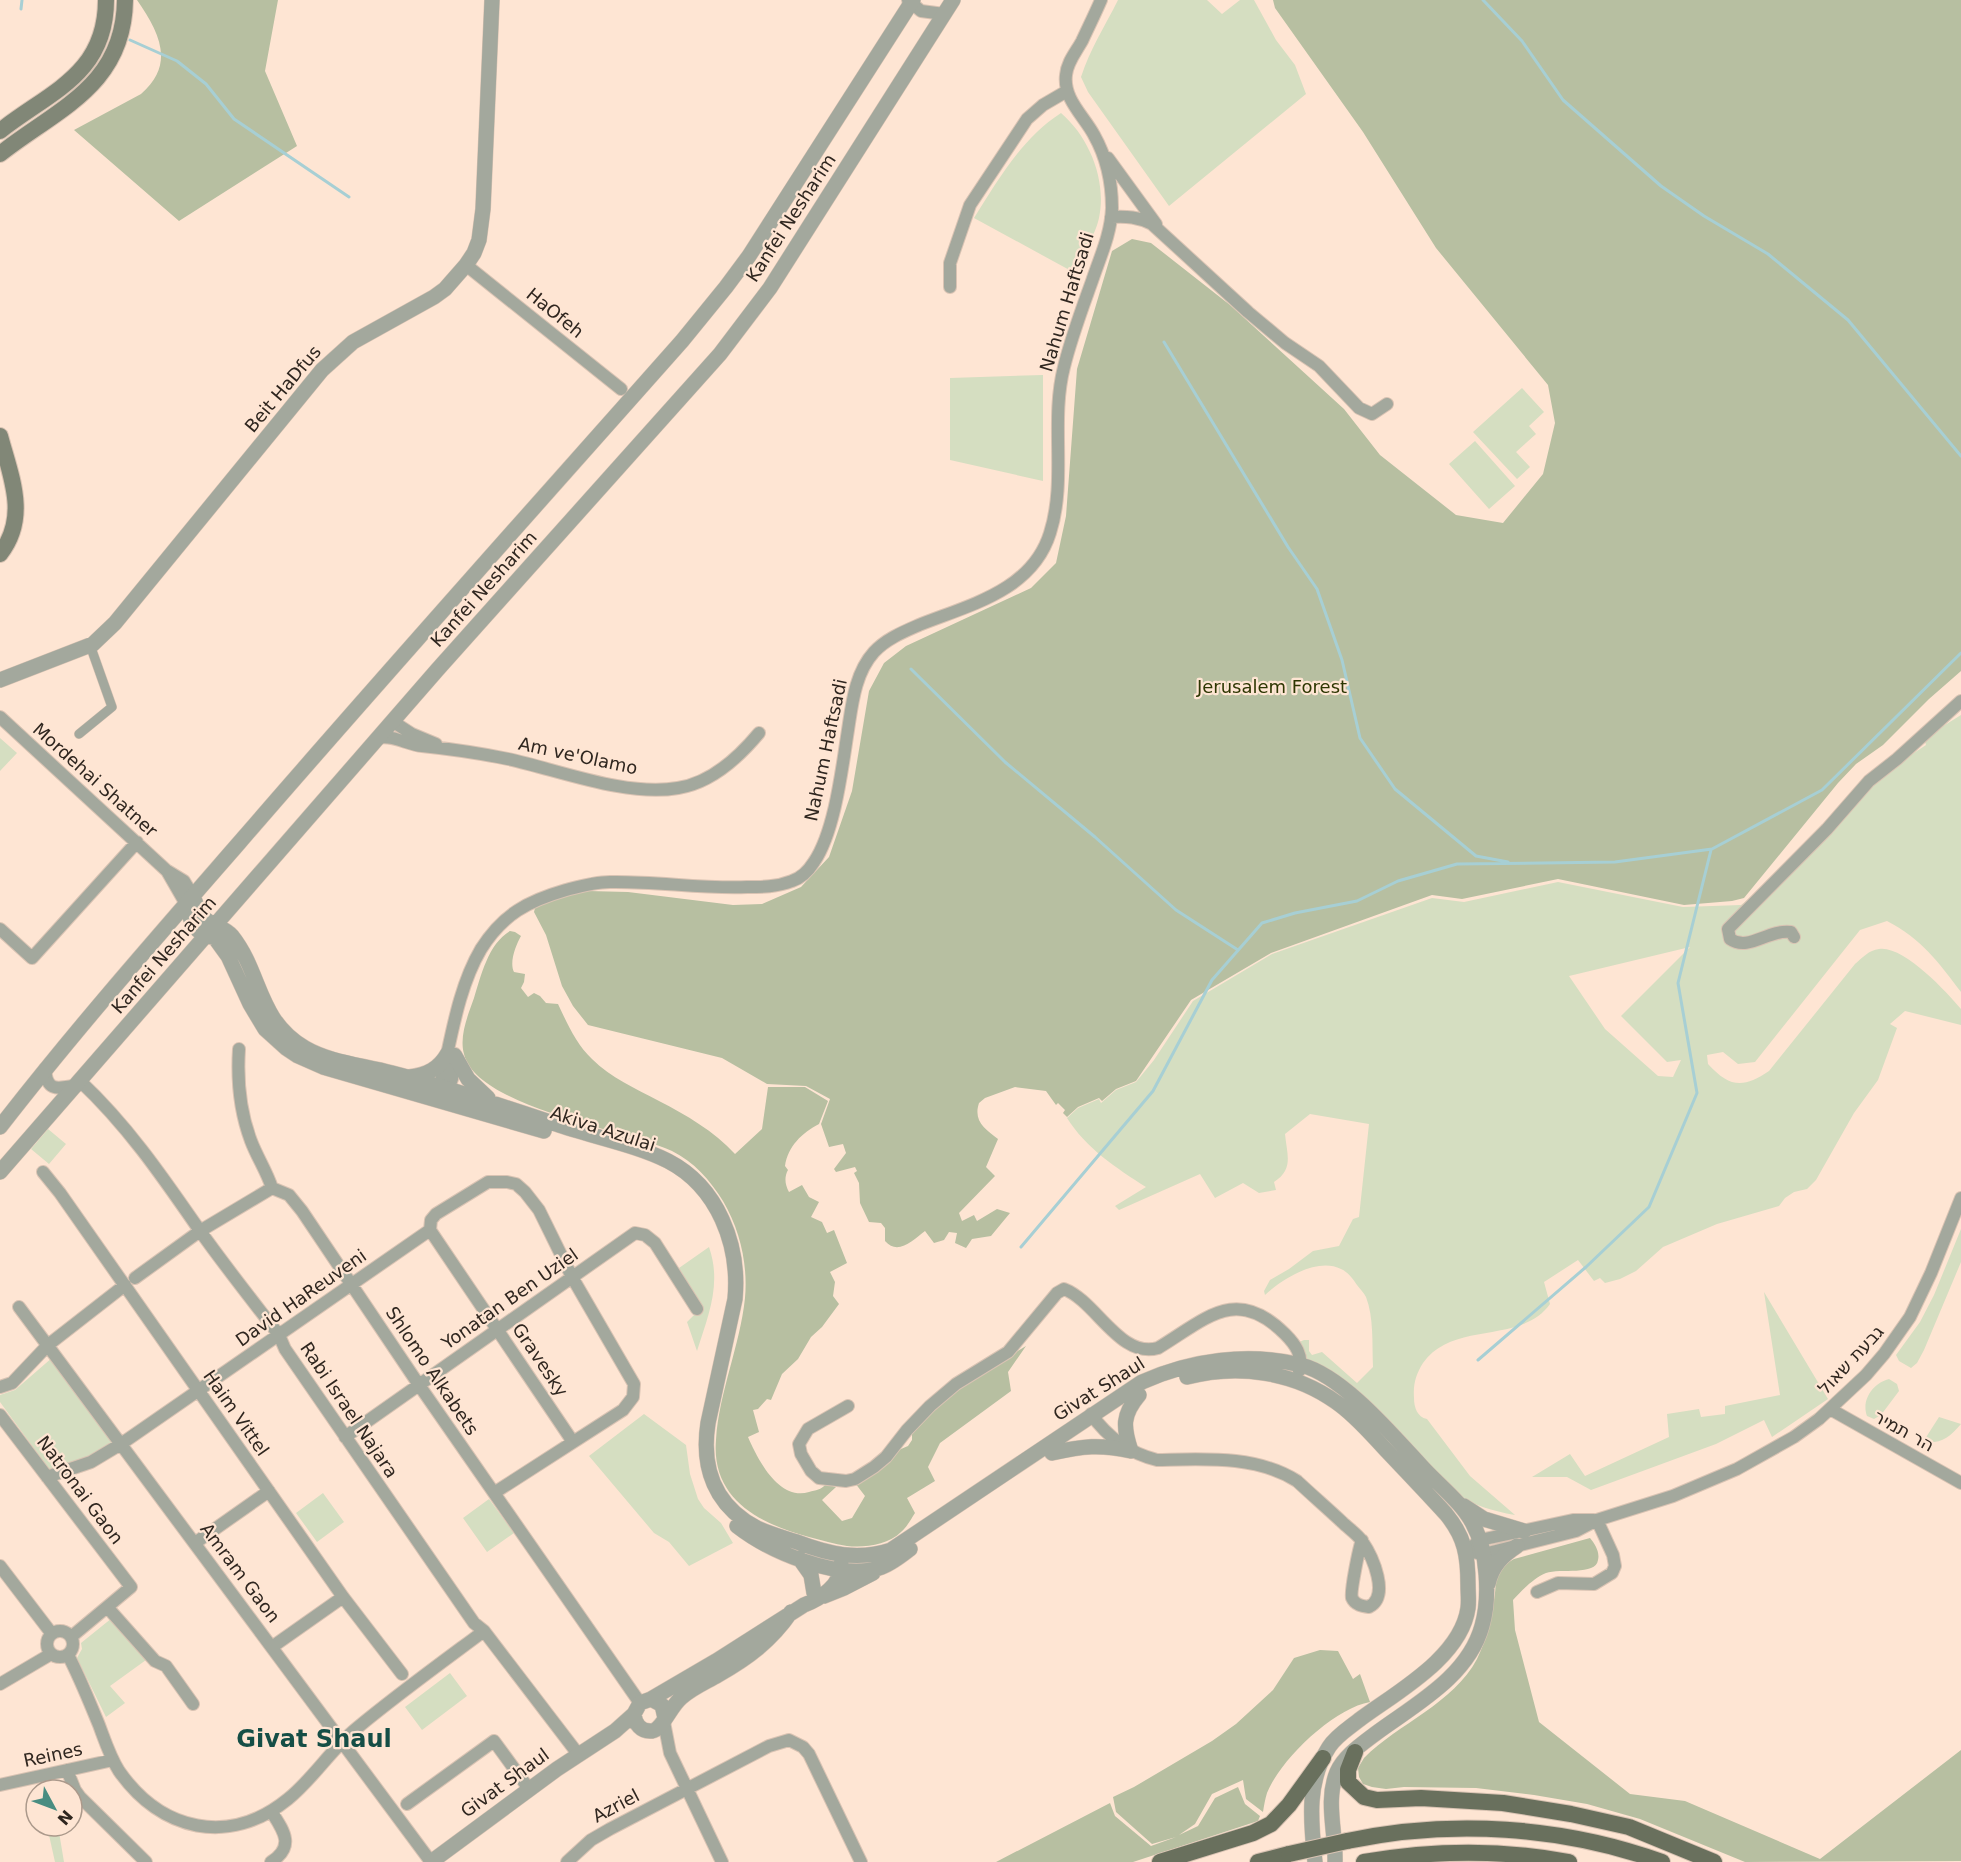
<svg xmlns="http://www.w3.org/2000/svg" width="1961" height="1862" font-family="'DejaVu Sans','Noto Sans Hebrew',sans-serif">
  <rect width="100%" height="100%" fill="#fee5d3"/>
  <path fill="#d5dec1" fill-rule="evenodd" d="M1118 0H1207L1222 14 1240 0H1254L1276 40 1295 65 1306 94 1169 206 1088 92 1081 77C1090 49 1105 26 1118 0Z
    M1061 113C1089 137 1107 180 1099 218 1096 233 1082 257 1075 273L974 218C998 180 1022 138 1061 113Z
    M1043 375V481L950 460V378Z
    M1522 388 1544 412 1529 426 1536 434 1516 452 1530 467 1517 479 1473 432Z
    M1475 441 1515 486 1489 509 1449 464Z
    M1961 715V992C1938 962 1922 939 1887 921L1860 930 1755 1062 1738 1064 1723 1052 1707 1055 1708 1064C1729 1087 1743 1089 1769 1071L1855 964C1862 958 1869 950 1879 949 1903 945 1946 991 1961 1009V1025L1905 1011 1890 1024 1897 1028 1878 1080 1854 1113 1816 1180 1807 1189 1794 1192 1785 1198 1779 1206 1717 1224 1663 1247 1636 1271 1620 1279 1605 1283 1600 1278 1594 1281 1578 1260 1544 1282 1550 1304C1521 1345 1453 1320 1423 1363 1416 1374 1413 1384 1414 1398 1414 1407 1417 1417 1427 1419L1470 1476 1515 1515C1492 1511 1474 1505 1455 1494L1310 1363 1297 1343 1304 1340H1309V1351L1312 1355 1322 1352 1357 1383 1373 1367C1372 1344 1374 1318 1366 1297 1364 1293 1360 1289 1357 1285 1353 1279 1348 1272 1341 1269 1317 1257 1282 1279 1265 1295L1264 1291 1270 1280 1289 1269 1313 1251 1339 1246 1353 1219 1359 1217 1369 1124 1310 1114 1285 1134C1287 1155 1294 1169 1274 1182L1276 1190 1259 1193 1243 1183 1215 1198 1200 1174 1119 1210 1115 1206 1146 1187C1116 1168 1086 1148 1067 1118L1078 1108 1099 1099 1101 1103 1116 1090 1136 1082 1154 1060 1193 1001 1272 954 1432 898 1464 902 1558 882 1683 907 1741 905 1792 866 1876 778 1926 745 1924 738ZM1690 947 1621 1016 1667 1062 1681 1060 1673 1077 1658 1076 1605 1029 1569 976Z
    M0 738 17 753 0 771Z
    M48 1129 66 1144 49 1164 31 1149Z
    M1961 1229V1262L1924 1350 1917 1363 1911 1368 1899 1361 1896 1355 1920 1322 1934 1295Z
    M709 1247C722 1284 708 1316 697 1351L687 1322 702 1307 679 1268Z
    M1764 1292 1828 1399 1772 1437 1764 1420 1716 1444 1591 1490 1567 1477H1532L1570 1454 1585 1476 1669 1437 1667 1414 1699 1409 1701 1417 1725 1414V1406L1780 1395Z
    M53 1357 116 1442 76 1463 49 1469 0 1402V1395L15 1390Z
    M1889 1379 1897 1384 1899 1391 1881 1415 1874 1419 1867 1416C1861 1400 1873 1383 1889 1379Z
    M644 1414 686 1445 690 1474 698 1499 704 1508 721 1523 733 1543 689 1566 669 1542 654 1533 589 1456Z
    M1939 1417 1961 1424C1949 1438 1941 1444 1923 1442Z
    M323 1493 344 1522 317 1542 296 1513Z
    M489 1499 514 1533 487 1552 463 1518Z
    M112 1618 146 1660 110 1686 125 1703 106 1717 77 1658 82 1649 81 1643Z
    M450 1673 467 1696 422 1730 405 1707Z
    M47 1826H58L64 1862H55Z"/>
  <path fill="#b7bfa1" d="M137 0H278L265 71 297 146 179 221 74 130 141 94C176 64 159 32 137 0Z
    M1273 0H1961V671L1929 699 1883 745 1856 764 1838 783 1744 898 1732 901 1684 905 1558 879 1462 899 1432 895 1271 953 1191 1000 1136 1081 1116 1089 1102 1101 1099 1098 1078 1107 1067 1117 1063 1113 1065 1110 1058 1103 1056 1105 1046 1091 1015 1087 985 1098 979 1103C973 1121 985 1129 998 1139L986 1167 995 1176 959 1213 962 1221 974 1215 977 1221 997 1209 1010 1213 991 1236 972 1239 966 1248 955 1243 957 1233 949 1232 944 1240 934 1243 925 1231C913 1240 898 1256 885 1241V1228L881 1223 869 1222 860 1203 859 1183 854 1173 857 1171 855 1167 836 1172 834 1169 846 1153 843 1144 829 1147 821 1124 830 1099 806 1086 767 1084 722 1058 588 1025 573 1006 562 986 546 935 534 912 535 908 558 898 588 891 628 892 733 905 762 904 801 887 829 857 852 791 869 691 884 663 906 646 1031 588 1056 563 1066 516 1077 369 1112 251 1132 239 1151 243 1230 305 1344 409 1380 455 1456 515 1503 523 1543 474 1555 423 1548 385 1436 248 1363 132 1275 8Z
    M510 931 515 932 521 936C516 945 509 962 514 972L525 974 524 982 521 988 528 997 534 993 540 996 546 1003 558 1004C567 1023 576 1044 592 1059 611 1078 635 1088 659 1101 686 1115 714 1131 735 1154L762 1129 768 1087H805L828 1101 819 1124C802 1133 788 1146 785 1166L788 1170C784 1177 785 1185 789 1192L802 1185 809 1197 819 1202 811 1217 822 1222 827 1233 834 1230 847 1263 830 1272 835 1282 833 1296 839 1304 822 1327 811 1337 798 1359 782 1374 771 1400 767 1399 758 1409 753 1410 759 1432 748 1437C758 1460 779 1501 809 1492 816 1490 821 1490 826 1484L836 1487 822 1500 842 1521 852 1518 865 1496 855 1483 894 1452 908 1446 912 1440V1429L968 1381 1026 1346 1008 1372 1011 1391 940 1443 928 1467 935 1481 907 1498 915 1513C911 1519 907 1527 901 1532 888 1545 864 1548 847 1546 834 1544 822 1540 809 1537 760 1524 711 1499 716 1440 719 1392 740 1346 745 1298 748 1264 740 1230 723 1201 710 1180 694 1162 672 1151 627 1130 476 1107 464 1054 459 1036 468 1015 474 998 481 976 488 944 510 931Z
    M1590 1538C1595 1544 1600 1552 1598 1560 1596 1576 1560 1568 1546 1573 1534 1578 1522 1590 1513 1600L1515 1630 1539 1722 1630 1794 1685 1801 1820 1859 1961 1750V1861L1745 1862 1640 1819 1587 1804 1534 1795 1476 1788 1404 1787 1386 1789 1372 1787 1363 1784 1359 1777 1358 1768 1364 1758C1399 1723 1453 1704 1477 1659 1487 1639 1492 1615 1495 1593 1496 1587 1495 1580 1497 1575 1501 1567 1507 1563 1514 1559Z
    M1320 1650 1338 1651 1353 1679 1360 1674 1370 1702C1334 1708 1280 1760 1267 1793 1265 1799 1264 1806 1263 1812L1246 1799 1243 1780 1212 1794 1195 1824 1179 1835 1198 1826 1215 1798 1238 1787 1245 1804 1260 1816 1258 1821 1133 1862H996L1110 1803 1115 1816 1151 1846 1176 1837 1152 1844 1116 1812 1113 1797 1134 1787 1212 1741 1236 1724 1273 1690 1294 1658Z"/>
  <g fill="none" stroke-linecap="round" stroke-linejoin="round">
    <path stroke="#a7cfd4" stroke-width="3" d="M1483 0 1522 41 1563 100 1661 186 1704 216 1768 254 1848 320 1961 456
      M21 9 22 0
      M130 40 177 61 206 84 234 119 349 197
      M1164 342 1288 547 1317 589 1342 660 1360 738 1395 789 1476 856 1508 862
      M911 669 1005 762 1095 837 1176 910 1238 950
      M1021 1247 1153 1091 1212 980 1262 923 1295 913 1357 901 1398 881 1457 864 1615 862 1712 849 1822 790 1961 653
      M1478 1360 1586 1267 1649 1207 1697 1093 1678 983 1711 850"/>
    <g stroke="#d9c3b3" stroke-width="10">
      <path id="pedestrian" d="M79 734 112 707 90 645"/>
    </g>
    <g stroke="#d9c3b3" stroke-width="14">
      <path id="minor" d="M908 0 921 11 944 14
        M1108 158 1156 224
        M1111 217C1127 216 1138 217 1152 224L1248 312 1285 343 1319 366 1359 408 1372 414 1387 404
        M466 265 621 389
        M950 287V263L970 205 1027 119 1043 105 1067 91
        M0 717 166 870 184 881 193 896
        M392 721 412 734 436 744
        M378 738C392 734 408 745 422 746 451 749 479 753 508 759 559 770 626 797 678 788 711 783 739 757 759 733
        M167 871 186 904
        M0 929 32 958 137 842
        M1794 937 1791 932C1768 929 1749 952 1730 939L1728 929 1827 829 1869 781 1897 759 1961 701
        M239 1049C237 1080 240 1112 251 1141 257 1157 267 1172 272 1188
        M45 1069C47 1095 61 1087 79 1085
        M80 1081C127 1125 162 1176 198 1228 224 1265 252 1300 279 1335L285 1349 474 1623 484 1631 578 1754
        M441 1093 440 1086C451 1041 457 990 481 949 503 914 528 901 566 890 581 886 595 882 610 882 656 881 701 889 747 887 762 887 777 887 792 881 801 878 809 870 814 862 835 831 842 768 848 730 852 704 855 673 874 652 886 639 903 632 919 625 969 605 1032 591 1050 533 1067 480 1050 421 1064 367 1071 338 1082 309 1092 281 1100 257 1111 234 1112 208 1112 182 1107 158 1094 135 1084 116 1063 99 1066 75 1067 62 1076 52 1082 41 1088 28 1095 14 1101 0
        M446 1095 452 1079 455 1054
        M43 1172 60 1193 343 1597 402 1674
        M272 1188 289 1195 302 1211 419 1385 640 1703
        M430 1230 431 1220 436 1214 488 1182H507L516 1184 525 1192 539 1210 572 1277 634 1384 633 1397 623 1410 494 1493
        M430 1230 573 1442
        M135 1278 200 1231 272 1188
        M19 1307 431 1862
        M0 1387 12 1383 48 1345 125 1285
        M848 1406 808 1429 799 1444 801 1454 811 1471 819 1478 846 1481 855 1479 874 1467 886 1457 907 1430 930 1406 956 1384 1008 1352 1057 1293 1064 1289C1096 1301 1120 1359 1158 1348 1206 1319 1236 1285 1285 1334 1295 1344 1304 1356 1299 1371
        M1830 1409 1961 1483
        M1091 1414C1108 1438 1129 1453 1157 1460 1204 1459 1256 1455 1297 1481 1312 1495 1327 1508 1342 1522 1348 1528 1357 1534 1362 1541 1373 1557 1390 1596 1369 1607 1362 1606 1355 1605 1352 1598 1350 1592 1359 1548 1362 1540
        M0 1415 131 1587 71 1637
        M345 1437 635 1233 645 1235 655 1243 697 1309
        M47 1477 91 1462 121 1444 430 1230
        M195 1543 269 1491
        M1474 1545 1480 1540 1573 1520H1594
        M1466 1551 1484 1554 1576 1531 1597 1520 1673 1496 1737 1469 1794 1437 1819 1419 1866 1375 1884 1354 1910 1317 1931 1273 1961 1198
        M0 1566 52 1634
        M1537 1592 1558 1583 1594 1584 1612 1573 1615 1566 1613 1555 1597 1520
        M108 1608 155 1661 166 1666 193 1704
        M47 1644a13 13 0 1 1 26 0a13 13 0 1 1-26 0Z
        M272 1647 343 1597
        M68 1655C80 1678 89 1701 99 1725 105 1741 110 1757 119 1771 161 1831 229 1847 288 1799 314 1778 331 1749 357 1728 398 1694 441 1663 484 1631
        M0 1684 51 1654
        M664 1722 670 1753 722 1862
        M67 1770 75 1790 80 1797 146 1862
        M0 1785 113 1760
        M407 1804 494 1741 529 1789
        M271 1811C283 1830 296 1846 271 1862
        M567 1862 591 1840 610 1829 769 1746 789 1740 803 1747 809 1754 861 1862"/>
    </g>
    <g stroke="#d9c3b3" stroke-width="16">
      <path id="tertiary" d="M0 680 93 644 115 623 322 370 353 342 434 297 445 289 466 265 474 253 479 240 483 209 492 0
        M193 896C196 902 197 911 202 916 210 926 224 926 232 936 262 974 257 1020 305 1048 331 1063 363 1065 392 1073 447 1087 501 1106 556 1124 590 1136 637 1145 668 1161 718 1187 740 1245 735 1299L708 1423C701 1468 715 1506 757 1528 770 1534 784 1538 797 1542 828 1554 858 1561 891 1550L1142 1382C1191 1360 1248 1352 1301 1365 1344 1376 1395 1438 1425 1470 1441 1487 1462 1503 1473 1524 1488 1551 1490 1598 1482 1626 1468 1677 1414 1705 1375 1734 1362 1744 1344 1756 1337 1772 1325 1801 1336 1832 1335 1862
        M186 904 193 926 200 932 215 938 228 956 250 1004 265 1029 286 1048 298 1056 323 1067 544 1131
        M455 1056 468 1079 488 1098
        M409 1077C427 1075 439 1069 448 1053
        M0 1127C76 1029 158 936 239 843 385 674 534 508 682 341L726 287 749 256 913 0
        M0 1172 438 669 720 354 770 288 953 0
        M1187 1377C1237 1364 1293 1371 1336 1402 1355 1415 1370 1433 1386 1450 1406 1471 1426 1492 1446 1514 1465 1537 1468 1556 1468 1585 1468 1593 1469 1601 1468 1608 1461 1658 1395 1693 1359 1720 1349 1728 1336 1736 1329 1747 1306 1782 1311 1823 1315 1862
        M1131 1451C1123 1427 1122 1415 1139 1395
        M1052 1453C1083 1446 1100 1444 1131 1451
        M1464 1506 1484 1519 1524 1531
        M737 1526C769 1551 838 1581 879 1568 890 1565 901 1556 910 1549
        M799 1558 811 1575 814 1593
        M1488 1584C1492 1566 1502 1556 1517 1546
        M824 1596 844 1588 873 1573
        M651 1699 716 1661 804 1605C820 1599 843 1584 841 1564
        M665 1718 662 1705 651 1699 640 1703 634 1714C635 1724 641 1732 652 1731 663 1729 671 1705 682 1697 692 1688 706 1682 718 1675 748 1658 771 1641 791 1612
        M431 1862 557 1769 615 1731 634 1714"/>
    </g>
    <g stroke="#d9c3b3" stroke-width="18">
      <path id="secondary" d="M0 131C49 92 106 75 106 0
        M0 154C57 109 124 86 125 0
        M0 436C11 477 29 517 0 554"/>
    </g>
    <g stroke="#d9c3b3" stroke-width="18">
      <path id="primary" d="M1355 1752 1348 1770V1782L1364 1797 1377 1800 1421 1798 1503 1803 1571 1814 1629 1827 1714 1862
        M1347 1841C1451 1819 1562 1826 1662 1862
        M1160 1862 1253 1833 1271 1824 1289 1805 1323 1758
        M1258 1862 1289 1854
        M1364 1862C1433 1850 1500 1849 1569 1862"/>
    </g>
    <use href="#pedestrian" stroke="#a3a89d" stroke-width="9"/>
    <use href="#minor" stroke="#a3a89d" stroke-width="12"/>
    <use href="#tertiary" stroke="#a3a89d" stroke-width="15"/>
    <use href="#secondary" stroke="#818777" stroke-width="16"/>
    <use href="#primary" stroke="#69705d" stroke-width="16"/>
    <g stroke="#d9c3b3" stroke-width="18" stroke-linecap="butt">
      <path id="primary-bridge" d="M1289 1854 1347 1841"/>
    </g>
    <use href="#primary-bridge" stroke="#69705d" stroke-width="16"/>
  </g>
  <g text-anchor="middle" stroke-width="4.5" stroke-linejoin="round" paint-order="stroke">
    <g font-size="18" fill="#2f261f" stroke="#fee5d3">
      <text transform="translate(791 218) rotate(-57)" y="6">Kanfei Nesharim</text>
      <text transform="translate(1067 302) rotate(-73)" y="6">Nahum Haftsadi</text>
      <text transform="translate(555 313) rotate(39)" y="6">HaOfeh</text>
      <text transform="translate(283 389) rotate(-50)" y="6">Beit HaDfus</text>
      <text transform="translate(484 589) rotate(-48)" y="6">Kanfei Nesharim</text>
      <text transform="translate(826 750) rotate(-78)" y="6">Nahum Haftsadi</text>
      <text transform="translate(578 756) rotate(12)" y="6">Am ve'Olamo</text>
      <text transform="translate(95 780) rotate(42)" y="6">Mordehai Shatner</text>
      <text transform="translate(164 955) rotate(-49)" y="6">Kanfei Nesharim</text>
      <text transform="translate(603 1129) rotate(18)" y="6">Akiva Azulai</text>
      <text transform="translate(301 1298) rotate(-35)" y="6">David HaReuveni</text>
      <text transform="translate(510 1299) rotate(-35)" y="6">Yonatan Ben Uziel</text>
      <text transform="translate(540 1360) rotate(56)" y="6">Gravesky</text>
      <text transform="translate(1851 1360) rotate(-47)" y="6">גבעת שאול</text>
      <text transform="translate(432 1371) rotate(56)" y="6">Shlomo Alkabets</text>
      <text transform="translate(1099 1389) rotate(-32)" y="6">Givat Shaul</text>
      <text transform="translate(349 1410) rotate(56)" y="6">Rabi Israel Najara</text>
      <text transform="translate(236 1413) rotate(55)" y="6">Haim Vittel</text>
      <text transform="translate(1904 1431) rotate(29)" y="6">הר תמיר</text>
      <text transform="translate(80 1490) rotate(53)" y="6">Natronai Gaon</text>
      <text transform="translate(240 1573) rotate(53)" y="6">Amram Gaon</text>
      <text transform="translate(53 1755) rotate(-12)" y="6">Reines</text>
      <text transform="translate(505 1783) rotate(-36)" y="6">Givat Shaul</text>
      <text transform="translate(616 1806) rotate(-28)" y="6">Azriel</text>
    </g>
    <g font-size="18" fill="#2d3602" stroke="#fee5d3">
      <text x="1272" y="693">Jerusalem Forest</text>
    </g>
    <g font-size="24" font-weight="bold" fill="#154e46" stroke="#fee5d3">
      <text x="314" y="1747">Givat Shaul</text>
    </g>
  </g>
  <g transform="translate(54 1808) rotate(131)"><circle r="28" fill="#fee5d3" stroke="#ab998b" stroke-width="1.5"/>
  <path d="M0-4.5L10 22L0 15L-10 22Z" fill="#498d81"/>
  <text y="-9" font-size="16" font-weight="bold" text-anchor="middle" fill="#2f261f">N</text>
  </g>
</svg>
